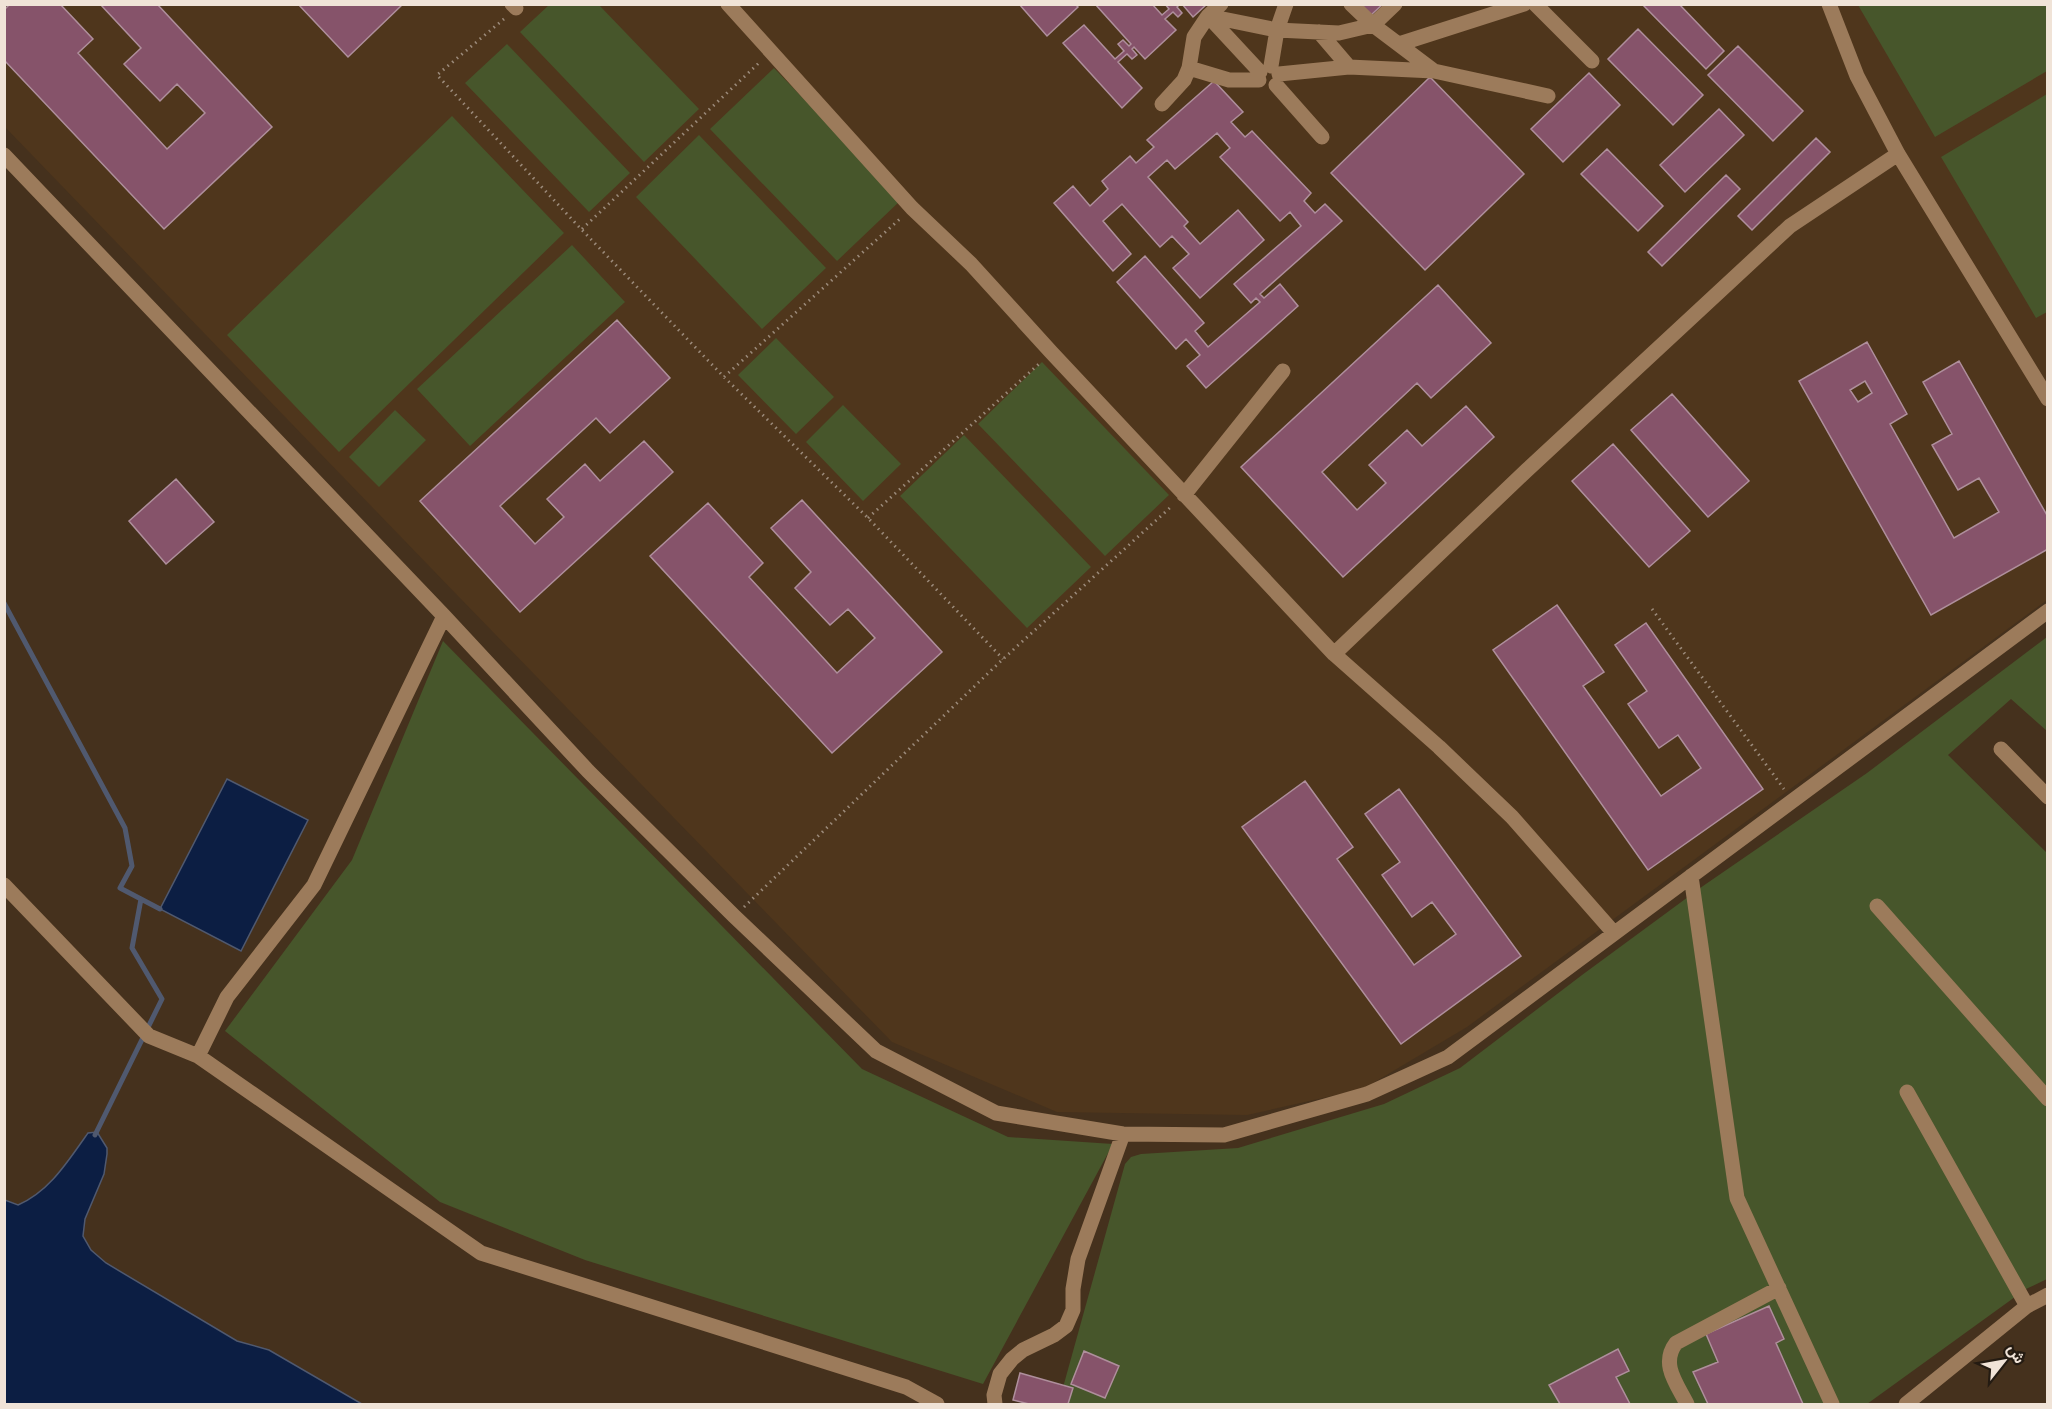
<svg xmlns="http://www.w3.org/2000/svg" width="2052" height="1409" font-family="'Open Sans',Vazirmatn,sans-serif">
  <rect width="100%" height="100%" fill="#45311d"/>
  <path fill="#4f361c" d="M5 5H2047V600L1467 1027 1363 1089 1247 1115 1057 1112 892 1042 460 598 5 127Z"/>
  <path fill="#47562b" d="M549 5H599L699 109 644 162 520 32Z
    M1858 5H2047V71L1935 137Z
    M507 44 630 173 589 212 465 83Z
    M774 68 901 200 837 261 710 129Z
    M2047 94V312L2036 318 1941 157Z
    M452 116 564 233 339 452 227 335Z
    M699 135 826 268 762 329 636 197Z
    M572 245 625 302 470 446 417 389Z
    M776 338 834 397 796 434 738 375Z
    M1042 362 1169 495 1105 556 978 424Z
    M843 405 901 464 863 501 806 442Z
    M395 410 426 440 379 487 349 457Z
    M964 435 1091 567 1027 628 900 496Z
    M2047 637V731L2011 699 1948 755 2047 853V1279L2026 1289 1867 1404H1064L1062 1391 1125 1164 1131 1157 1141 1154 1238 1148 1384 1104 1460 1068 1582 975 1703 886 1867 773Z
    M443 641 862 1069 1008 1137 1113 1144 983 1384 585 1260 440 1202 225 1031 352 860Z"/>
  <path fill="#0c1e43" stroke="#50596f" stroke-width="1.5" d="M227 779 308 820 241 951 160 909Z
    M97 1132 107 1148V1154L104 1174 85 1219 83 1236 91 1250 106 1263 237 1341 269 1350 362 1404H5V1200L18 1205C50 1191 68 1161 88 1133Z"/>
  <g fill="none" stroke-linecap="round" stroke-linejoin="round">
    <path stroke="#50596f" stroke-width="5" d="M4 603 125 828 132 866 120 888 160 909
      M95 1135 162 999 132 948 141 899"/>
  </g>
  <path fill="#86536a" stroke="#af8f9c" stroke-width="1.5" fill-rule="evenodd" d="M10 4H60L93 39 78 53 167 149 205 113 177 84 160 101 124 64 141 48 100 4H157L272 127 164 229 4 60V10Z
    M298 4H403L348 57Z
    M1019 4H1075L1078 7 1047 36Z
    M1095 4H1152L1162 15 1169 9 1165 4H1180L1177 7 1182 13 1178 17 1173 12 1165 19 1176 30 1145 59 1134 47 1132 49 1137 55 1132 59 1127 54 1118 62 1142 88 1122 108 1063 43 1084 25 1115 59 1124 51 1118 44 1123 40 1129 46 1131 44Z
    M1182 4H1207L1193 17Z
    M1361 4H1383L1370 16Z
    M1642 4H1679L1724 51 1706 69Z
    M1638 29 1703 95 1673 125 1608 59Z
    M1738 46 1803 111 1773 141 1708 75Z
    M1589 73 1620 105 1563 162 1531 129Z
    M1430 77 1524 174 1425 270 1331 173Z
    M1214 81 1243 112 1231 122 1245 137 1252 131 1311 193 1304 201 1315 213 1325 204 1342 221 1260 294 1264 298 1280 284 1298 306 1206 388 1187 366 1200 355 1186 339 1176 349 1117 282 1145 256 1204 323 1195 331 1208 347 1260 302 1256 298 1251 303 1234 284 1301 226 1290 212 1280 221 1220 157 1230 148 1217 133 1175 169 1167 160 1148 177 1188 222 1184 226 1200 244 1238 210 1264 240 1200 298 1173 268 1189 254 1172 236 1160 247 1122 204 1103 221 1131 254 1113 271 1054 203 1073 186 1090 206 1108 189 1102 181 1130 156 1136 163 1154 147 1147 140Z
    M1719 109 1744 135 1685 192 1660 165Z
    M1816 138 1830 152 1752 230 1738 216Z
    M1607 149 1663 206 1638 231 1581 174Z
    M1726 175 1740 189 1662 266 1648 252Z
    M1438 285 1491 343 1431 398 1417 383 1322 472 1357 510 1386 483 1369 465 1407 430 1422 446 1466 406 1494 437 1343 577 1241 467Z
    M617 320 670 378 610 433 596 418 500 506 535 544 564 517 547 499 585 464 600 481 644 441 673 472 520 612 420 501Z
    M1867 342 1907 414 1890 424 1954 538 1999 512 1979 478 1958 490 1932 445 1952 434 1923 382 1959 361 2048 517V549L1931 615 1799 381ZM1865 381 1872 393 1858 402 1850 390Z
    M1672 394 1749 481 1708 517 1631 430Z
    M1613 444 1690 531 1649 567 1572 481Z
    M176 479 214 522 166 564 129 521Z
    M802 500 942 652 832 753 650 556 708 503 763 563 749 577 837 673 875 638 848 609 830 625 795 588 811 572 771 528Z
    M1557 605 1604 672 1583 686 1661 796 1701 768 1678 735 1659 748 1628 704 1647 691 1615 645 1646 623 1763 789 1648 870 1493 650Z
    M1305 781 1353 847 1337 859 1414 965 1456 934 1432 902 1412 917 1382 875 1400 862 1365 814 1399 789 1521 956 1401 1044 1242 827Z
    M1769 1306 1784 1339 1776 1343 1803 1404H1708L1693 1372 1718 1362 1706 1334Z
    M1618 1349 1629 1371 1616 1377 1630 1404H1560L1549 1385Z
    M1084 1351 1119 1366 1105 1398 1071 1384Z
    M1020 1373 1073 1388 1068 1404H1029L1013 1400Z"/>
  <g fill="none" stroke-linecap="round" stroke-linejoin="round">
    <path stroke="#9c8b7b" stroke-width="3" stroke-dasharray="1.5 4.5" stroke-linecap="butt" d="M504 19 437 75 581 229 724 377 868 518 1003 659
      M582 229 761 61
      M724 377 901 218
      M868 518 1041 362
      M1652 609 1784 789
      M744 907 1003 659 1173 505"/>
    <path stroke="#9c7b5b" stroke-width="15" d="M512 4 516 8
      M728 4 912 208 971 264 1051 352 1334 654 1439 747 1512 817 1614 933
      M1351 4 1373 25 1434 71 1548 96
      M1535 4 1592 61
      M1829 4 1857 76 1898 154 2048 399
      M1208 16 1277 30 1339 33 1373 25 1395 4
      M1208 16 1260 72
      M1319 32 1349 67
      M1399 44 1524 4
      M1271 66 1277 30 1286 4
      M1189 68 1229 80H1259
      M1279 74 1349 67 1434 71
      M1276 85 1322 137
      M1162 104 1184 80 1189 68 1194 37 1208 16 1221 4
      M4 155 444 616 588 771 734 916 876 1051 996 1113 1123 1134 1224 1135 1367 1094 1448 1057 2048 611
      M1184 495 1283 371
      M1334 654 1527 470 1790 226 1898 154
      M2001 749 2048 797
      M1691 876 1737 1198 1832 1404
      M4 885 149 1036 198 1056 481 1253 906 1387 937 1404
      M1877 906 2048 1099
      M198 1056 227 997 314 885 444 616
      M1907 1092 2027 1306
      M995 1404 994 1395 1000 1374 1012 1359 1023 1350 1054 1335 1066 1326 1073 1310V1289L1078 1259 1123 1134
      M1687 1404C1677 1384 1660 1364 1676 1343L1779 1288
      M1906 1404 2027 1306 2048 1295"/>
  </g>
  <rect width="2052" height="1409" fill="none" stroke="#f0e3d7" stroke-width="12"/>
  <g transform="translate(2004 1361) rotate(59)" stroke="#241b12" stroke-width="4.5" paint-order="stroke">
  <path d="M0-4.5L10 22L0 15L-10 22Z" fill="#f0e3d7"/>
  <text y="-9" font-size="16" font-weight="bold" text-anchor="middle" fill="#f0e3d7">ش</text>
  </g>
</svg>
